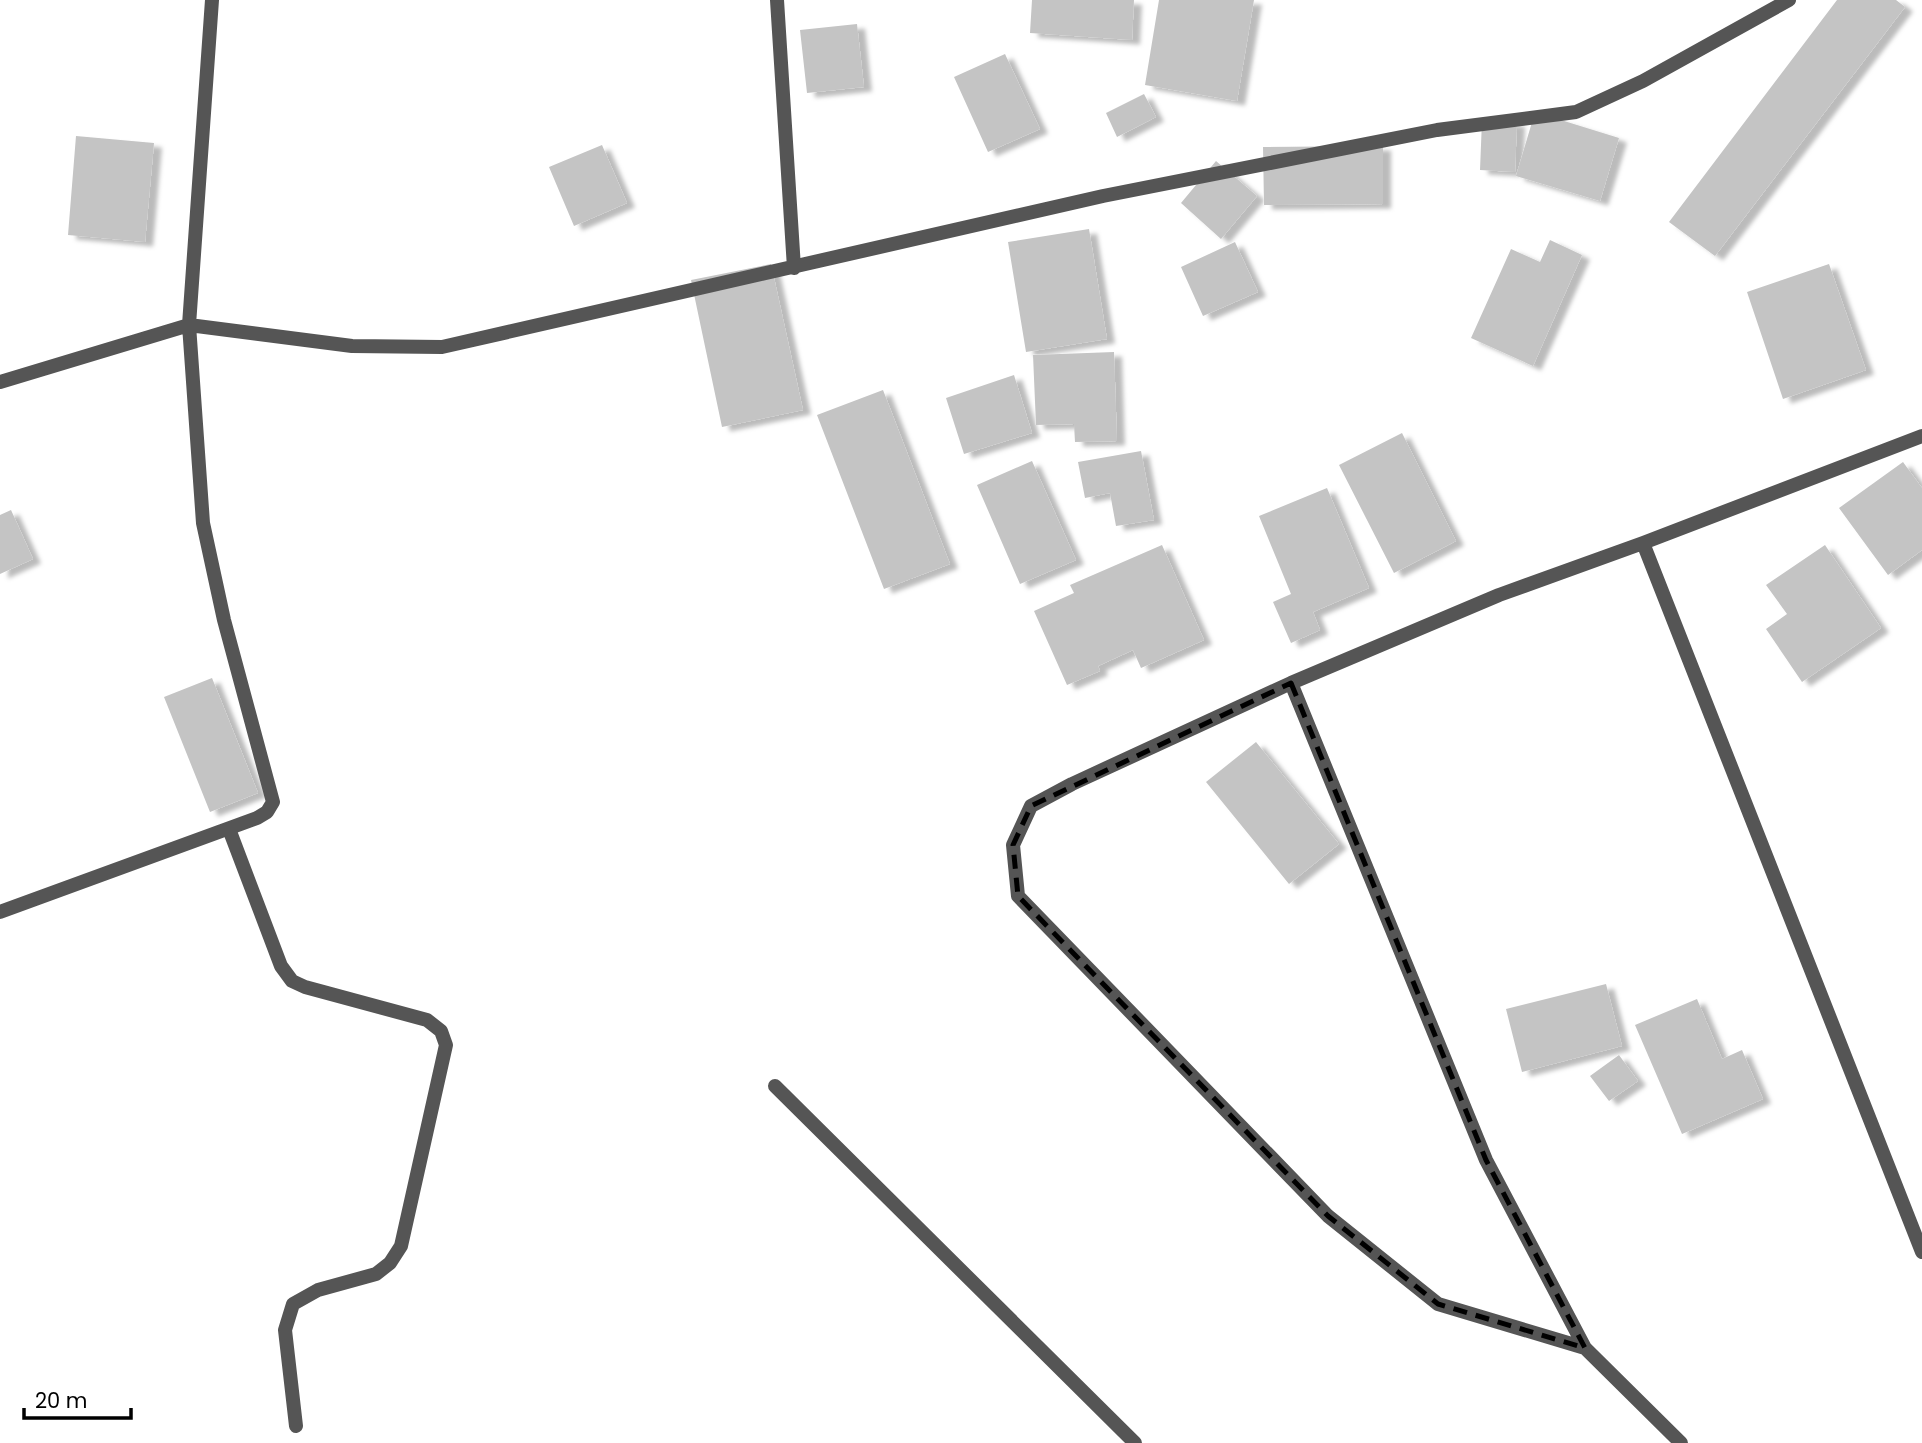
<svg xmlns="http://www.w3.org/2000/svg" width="1922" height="1443" font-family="Poppins,sans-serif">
  <defs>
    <filter id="shadow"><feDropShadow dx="8" dy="4.5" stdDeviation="2" flood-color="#0004"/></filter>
  </defs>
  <rect width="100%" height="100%" fill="#fff"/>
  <path fill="#c4c4c4" filter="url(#shadow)" d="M1032 0H1134L1132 40 1030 33Z
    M1159 0H1254L1237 101 1145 85Z
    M1837 0H1896L1905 7 1715 256 1669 222Z
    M857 24 864 87 807 93 800 30Z
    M1005 54 1040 129 988 152 954 77Z
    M1144 94 1156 117 1117 137 1106 113Z
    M1535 112 1619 138 1600 201 1516 176Z
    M1482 120 1517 122 1515 172 1480 170Z
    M76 136 154 143 145 242 68 235Z
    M602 145 627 203 574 226 549 167Z
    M1383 146V204L1264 205 1263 147Z
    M1216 161 1257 196 1221 239 1181 203Z
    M1089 229 1107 339 1026 352 1008 242Z
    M1550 240 1582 255 1533 366 1471 338 1511 249 1540 262Z
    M1235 242 1258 292 1203 316 1181 267Z
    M771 264 803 410 722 427 691 280Z
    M1829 264 1866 370 1783 399 1747 292Z
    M1114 352 1117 441 1075 442 1074 424 1036 425 1033 355Z
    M1014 375 1032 433 964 454 946 398Z
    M883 390 950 564 884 589 817 415Z
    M1402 433 1456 541 1394 573 1339 465Z
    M1141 451 1154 520 1116 526 1110 493 1085 498 1078 462Z
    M1032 461 1076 560 1020 584 977 485Z
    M1903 462 1922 488V550L1888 575 1839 508Z
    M1327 488 1369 588 1313 612 1320 630 1291 643 1273 602 1291 594 1259 516Z
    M11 510 33 559 0 574V515Z
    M1162 545 1204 640 1141 668 1133 650 1098 666 1100 671 1067 685 1034 611 1074 593 1070 585Z
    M1825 545 1881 628 1802 682 1766 629 1787 614 1766 585Z
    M212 678 258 793 210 812 164 697Z
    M1256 742 1339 844 1289 884 1206 782Z
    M1606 984 1622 1046 1522 1072 1506 1009Z
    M1697 999 1722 1059 1742 1050 1763 1099 1682 1134 1635 1025Z
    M1619 1055 1638 1081 1609 1101 1590 1076Z"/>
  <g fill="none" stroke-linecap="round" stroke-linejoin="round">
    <path stroke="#555" stroke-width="14" d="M777 0 794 268
      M0 382 189 325 352 346 442 347 1103 196 1437 130 1576 112 1643 81 1789 0
      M1643 543 1922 1252
      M1291 683 1486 1160 1585 1348 1681 1443
      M229 829 281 966 292 981 305 987 427 1020 441 1031 446 1045 401 1246 390 1263 376 1274 318 1290 293 1304 285 1330 296 1426
      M0 912 257 818 267 812 273 802 224 620 203 523 189 325 212 0
      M775 1086 1135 1443
      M1585 1348 1438 1304 1328 1216 1018 896 1013 845 1031 806 1072 784 1291 683 1499 595 1643 543 1922 436"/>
  </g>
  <path fill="none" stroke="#000" stroke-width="5" stroke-dasharray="14 9" stroke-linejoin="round" d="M1291 683 1486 1160 1585 1348 1438 1304 1328 1216 1018 896 1013 845 1031 806Z"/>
  <path d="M24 1408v10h107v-10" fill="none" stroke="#000000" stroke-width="3.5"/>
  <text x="35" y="1408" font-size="21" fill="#000000" stroke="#ffffff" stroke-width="5" paint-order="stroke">20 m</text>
</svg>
